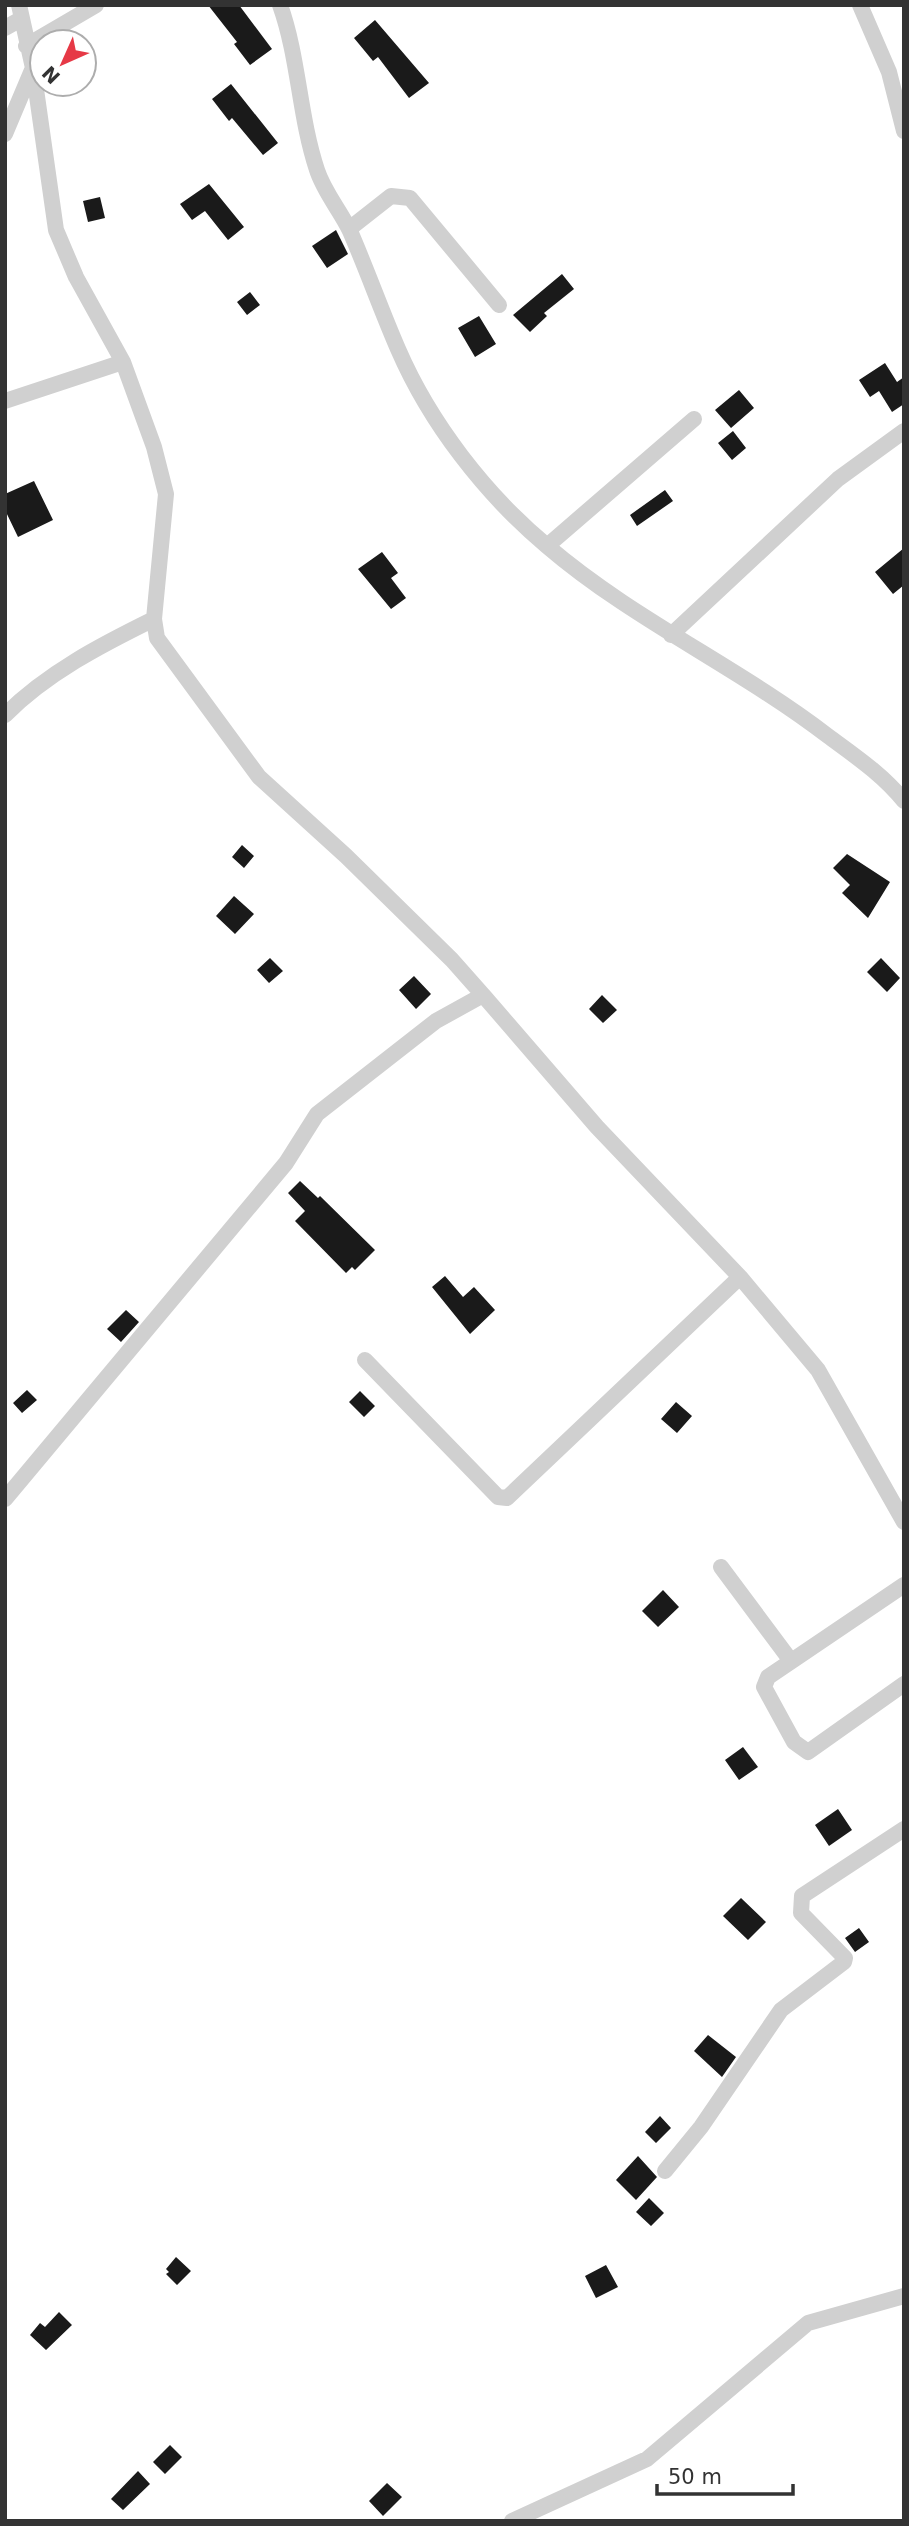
<svg xmlns="http://www.w3.org/2000/svg" width="909" height="2526" font-family="'DejaVu Sans',sans-serif">
  <rect width="100%" height="100%" fill="#fff"/>
  <path fill="#1a1a1a" d="M208 5H239L272 49 250 65 234 44 237 42Z
    M375 20 429 83 409 98 378 57 373 61 354 38Z
    M231 84 278 143 263 155 232 118 229 121 212 99Z
    M209 184 244 227 228 240 205 211 192 220 180 204Z
    M100 197 105 218 88 222 83 201Z
    M336 230 348 254 327 268 312 246Z
    M562 274 574 289 544 313 547 316 530 332 513 315Z
    M250 292 260 305 247 315 237 302Z
    M479 316 496 344 475 357 458 328Z
    M885 363 897 382 904 377V404L892 412 879 391 870 397 859 380Z
    M739 390 754 408 731 428 715 410Z
    M733 431 746 448 732 460 718 443Z
    M34 481 53 520 18 537 5 510V494Z
    M665 490 673 501 637 526 630 515Z
    M904 548V585L893 594 875 572Z
    M382 552 398 573 391 578 406 598 391 609 358 569Z
    M242 845 254 856 244 868 232 857Z
    M847 854 890 882 868 918 842 893 850 885 833 868Z
    M234 896 254 914 235 934 216 916Z
    M270 958 283 971 269 983 257 970Z
    M881 958 900 978 887 992 867 972Z
    M414 976 431 994 416 1009 399 990Z
    M602 995 617 1010 603 1023 589 1009Z
    M300 1181 318 1198 320 1196 375 1250 355 1270 352 1267 346 1273 295 1221 305 1211 288 1193Z
    M445 1276 463 1297 474 1287 495 1310 470 1334 432 1287Z
    M126 1310 139 1322 121 1342 107 1329Z
    M27 1390 37 1400 22 1413 13 1403Z
    M360 1391 375 1406 364 1417 349 1402Z
    M676 1402 692 1416 677 1433 661 1419Z
    M663 1590 679 1607 658 1627 642 1611Z
    M743 1747 758 1767 739 1780 725 1760Z
    M838 1809 852 1830 829 1846 815 1825Z
    M741 1898 766 1922 748 1940 723 1916Z
    M859 1928 869 1942 855 1952 845 1938Z
    M708 2035 736 2057 722 2077 694 2051Z
    M660 2116 671 2128 656 2143 645 2132Z
    M638 2156 657 2177 636 2200 616 2180Z
    M649 2198 664 2213 651 2226 636 2212Z
    M176 2257 191 2271 177 2285 166 2274 169 2272 166 2269Z
    M606 2265 618 2287 596 2298 585 2276Z
    M59 2312 72 2325 46 2350 30 2335 40 2323 45 2327Z
    M170 2445 182 2457 165 2474 153 2462Z
    M138 2471 150 2484 123 2510 111 2499Z
    M387 2483 402 2497 383 2516 369 2501Z"/>
  <g fill="none" stroke-linecap="round" stroke-linejoin="round">
    <path stroke="#d0d0d0" stroke-width="16" d="M280 5C299 58 299 116 317 170 324 192 340 210 350 231 367 270 381 310 398 349 430 423 485 494 547 546 632 619 738 667 828 736 855 756 882 774 904 801
      M860 5 889 72 904 131
      M5 28 21 19
      M26 46 96 5
      M5 134 32 70
      M349 229 391 196 410 198 499 305
      M5 401 123 362
      M547 546 694 419
      M671 635 838 479 904 431
      M5 715C47 673 101 645 154 619
      M483 995 597 1127 740 1277 818 1370 904 1522
      M365 1360 498 1497 507 1498 740 1277
      M5 1499 286 1163 317 1114 436 1021 483 995 452 960 346 856 259 777 157 638 154 619 166 494 154 447 123 362 76 277 56 230 33 68 19 5
      M721 1567 791 1661
      M904 1585 768 1677 764 1687 794 1742 808 1752 904 1684
      M665 2171 701 2127 781 2010 844 1962 845 1958 801 1913 802 1896 904 1829
      M512 2521 647 2459 808 2323 904 2296"/>
  </g>
  <rect width="909" height="2526" fill="none" stroke="#333333" stroke-width="14"/>
  <g transform="translate(63 63) rotate(225)"><circle r="33" fill="#ffffff" stroke="#adadad" stroke-width="2"/>
  <path d="M0-5L12 26L0 18L-12 26Z" fill="#e63946"/>
  <text y="-10" font-size="19" font-weight="bold" text-anchor="middle" fill="#333333">N</text>
  </g>
  <path d="M657 2484v10h136v-10" fill="none" stroke="#333333" stroke-width="3.5"/>
  <text x="668" y="2484" font-size="21" fill="#333333" stroke="#ffffff" stroke-width="5" paint-order="stroke">50 m</text>
</svg>
